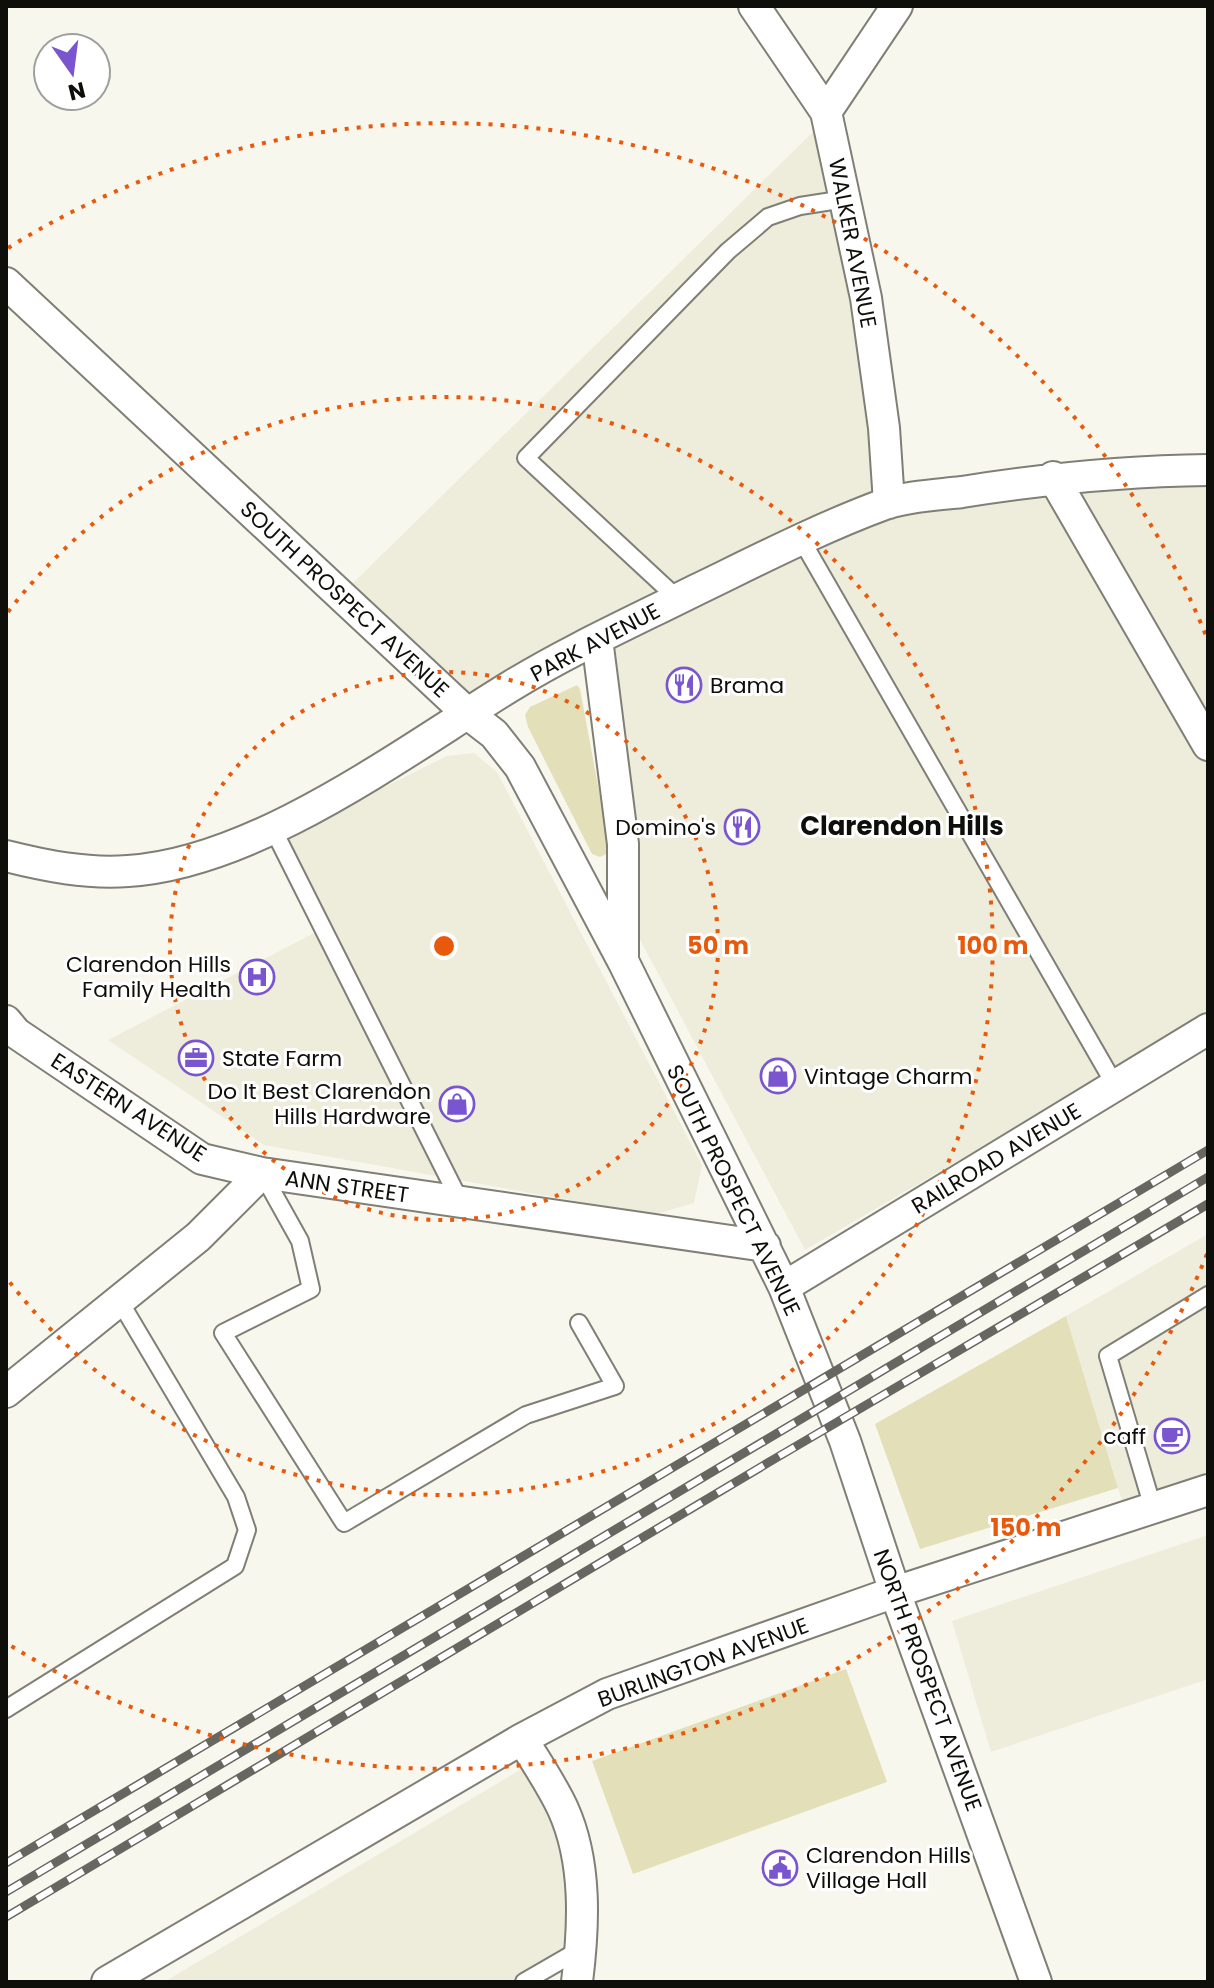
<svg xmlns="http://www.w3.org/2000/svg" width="1214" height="1988" font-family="Poppins,sans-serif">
  <rect width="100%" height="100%" fill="#f8f7ed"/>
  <path fill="#eeecdb" d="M816 129 852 293 886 493 470 698 349 587Z
    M1208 483V725L1071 487Z
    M1050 487 1208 765V1015L805 1250 637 934 605 647 811 543 898 512Z
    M474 753 497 772 702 1165 694 1203 653 1215 264 1145 108 1040 318 931 272 843 447 756Z
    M1208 1234V1484L1125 1511 1066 1316Z
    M1208 1535V1679L991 1752 952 1621Z
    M530 1764 556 1813 573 1899 571 1964 541 1982H164Z"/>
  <path fill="#e3dfb8" d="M577 685 580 689 609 845 606 854 600 857 592 854 528 727 525 715 530 707Z
    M1066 1316 1118 1488 920 1549 875 1424Z
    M846 1669 887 1782 633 1874 592 1761Z"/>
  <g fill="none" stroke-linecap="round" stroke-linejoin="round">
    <g stroke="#7f7f76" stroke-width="20">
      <path id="lane" d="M801 539 1115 1085
        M678 599 526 458 728 251 768 217 800 206 845 199
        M272 827 461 1203
        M262 1173 300 1241 311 1289 223 1333 344 1523 526 1415 615 1386 579 1323
        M1153 1508 1108 1356 1208 1295
        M6 1709 235 1566 247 1530 236 1497 119 1300
        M524 1982 581 1949"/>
    </g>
    <g stroke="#7f7f76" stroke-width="34">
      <path id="street" d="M754 6 826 112 866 298 884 428 889 503
        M826 112 897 6
        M6 283 468 714 494 734 520 767 624 963 784 1287 845 1441 895 1592 1036 1982
        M1053 477 1208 745
        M597 639 623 844V956
        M6 856C46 866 86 874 128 871 257 863 403 752 511 686 570 650 634 621 696 590 758 560 820 528 885 504 909 496 937 495 962 492 1044 479 1125 471 1208 470
        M6 1021 16 1033 202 1159 262 1173 765 1246
        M784 1287 1208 1029
        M6 1392 198 1237 262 1173
        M522 1739C536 1762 552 1785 563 1809 587 1862 584 1926 577 1982
        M107 1982 522 1739 607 1694 895 1592 1208 1490"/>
    </g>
    <use href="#lane" stroke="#fff" stroke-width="16"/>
    <use href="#street" stroke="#fff" stroke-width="30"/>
    <g stroke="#676660" stroke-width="9">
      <path id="rail" d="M6 1863 1208 1150
        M6 1892 1208 1177
        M6 1917 776 1458 1208 1204"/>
    </g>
    <use href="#rail" stroke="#fff" stroke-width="6" stroke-dasharray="18" stroke-linecap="butt"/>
  </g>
  <g fill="none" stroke="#e8590c" stroke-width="4" stroke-dasharray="4 8">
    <circle cx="444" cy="946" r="274"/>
    <path d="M8 612A549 549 0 1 1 8 1280"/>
    <path d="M1207 1254A823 823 0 0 1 8 1644M8 248A823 823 0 0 1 1207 638"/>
  </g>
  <defs>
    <g id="restaurant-ring" transform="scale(1.8)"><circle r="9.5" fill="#fff" stroke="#7955cf" stroke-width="1.5"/><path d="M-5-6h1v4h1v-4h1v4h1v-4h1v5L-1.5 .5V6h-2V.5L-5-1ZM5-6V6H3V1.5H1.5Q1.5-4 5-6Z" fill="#7955cf"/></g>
    <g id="hospital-ring" transform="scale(1.8)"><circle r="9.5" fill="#fff" stroke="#7955cf" stroke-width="1.5"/><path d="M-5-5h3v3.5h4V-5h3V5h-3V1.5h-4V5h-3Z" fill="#7955cf"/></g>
    <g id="office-ring" transform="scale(1.8)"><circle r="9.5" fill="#fff" stroke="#7955cf" stroke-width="1.5"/><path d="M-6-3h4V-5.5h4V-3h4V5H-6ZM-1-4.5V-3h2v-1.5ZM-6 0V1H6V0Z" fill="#7955cf"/></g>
    <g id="shop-ring" transform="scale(1.8)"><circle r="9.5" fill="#fff" stroke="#7955cf" stroke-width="1.5"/><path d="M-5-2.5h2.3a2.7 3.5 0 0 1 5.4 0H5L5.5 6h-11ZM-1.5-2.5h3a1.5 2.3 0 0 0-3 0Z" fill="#7955cf"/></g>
    <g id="cafe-ring" transform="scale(1.8)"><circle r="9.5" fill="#fff" stroke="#7955cf" stroke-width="1.5"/><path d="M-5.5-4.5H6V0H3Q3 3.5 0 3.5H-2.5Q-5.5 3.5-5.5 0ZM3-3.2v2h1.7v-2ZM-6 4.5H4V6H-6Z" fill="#7955cf"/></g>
    <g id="civic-ring" transform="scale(1.8)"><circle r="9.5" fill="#fff" stroke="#7955cf" stroke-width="1.5"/><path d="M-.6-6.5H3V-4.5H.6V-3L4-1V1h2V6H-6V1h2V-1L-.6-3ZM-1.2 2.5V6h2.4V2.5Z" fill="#7955cf"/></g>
  </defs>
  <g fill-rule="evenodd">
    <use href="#restaurant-ring" x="684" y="685"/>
    <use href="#restaurant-ring" x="742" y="827"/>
    <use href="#hospital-ring" x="257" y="977"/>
    <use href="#office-ring" x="196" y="1058"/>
    <use href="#shop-ring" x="778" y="1076"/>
    <use href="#shop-ring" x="457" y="1104"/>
    <use href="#cafe-ring" x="1172" y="1436"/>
    <use href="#civic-ring" x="780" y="1868"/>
  </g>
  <g text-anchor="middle" stroke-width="6" stroke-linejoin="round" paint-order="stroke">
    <g font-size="22" fill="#0e0e0a" stroke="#fff">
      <text transform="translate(853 243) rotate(79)" y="8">WALKER AVENUE</text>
      <text transform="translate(345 599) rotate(43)" y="8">SOUTH PROSPECT AVENUE</text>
      <text transform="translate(595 642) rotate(-28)" y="8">PARK AVENUE</text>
      <text transform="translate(129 1107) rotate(33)" y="8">EASTERN AVENUE</text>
      <text transform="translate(996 1158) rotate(-31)" y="8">RAILROAD AVENUE</text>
      <text transform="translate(347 1186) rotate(8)" y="8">ANN STREET</text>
      <text transform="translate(734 1190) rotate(64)" y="8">SOUTH PROSPECT AVENUE</text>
      <text transform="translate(703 1662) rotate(-20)" y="8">BURLINGTON AVENUE</text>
      <text transform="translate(928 1680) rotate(70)" y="8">NORTH PROSPECT AVENUE</text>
    </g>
    <g font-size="22" fill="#0e0e0a" stroke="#fff" text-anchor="start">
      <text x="710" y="693">Brama</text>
      <text x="716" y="835" text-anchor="end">Domino's</text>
      <text x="231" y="972" text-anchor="end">Clarendon Hills<tspan x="231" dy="25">Family Health</tspan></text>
      <text x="222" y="1066">State Farm</text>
      <text x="804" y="1084">Vintage Charm</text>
      <text x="431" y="1099" text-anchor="end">Do It Best Clarendon<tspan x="431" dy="25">Hills Hardware</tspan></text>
      <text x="1146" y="1444" text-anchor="end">caff</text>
      <text x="806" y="1863">Clarendon Hills<tspan x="806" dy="25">Village Hall</tspan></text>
    </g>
    <g font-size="26" font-weight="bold" fill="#0e0e0a" stroke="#fff">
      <text x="902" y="835">Clarendon Hills</text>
    </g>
  </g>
  <circle cx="444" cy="946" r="12" fill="#e8590c" stroke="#fff" stroke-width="4"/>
  <g font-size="24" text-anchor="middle" font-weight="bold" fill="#e8590c" stroke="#fff" stroke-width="6" stroke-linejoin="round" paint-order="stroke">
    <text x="718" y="954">50 m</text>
    <text x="993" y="954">100 m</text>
    <text x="1026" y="1536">150 m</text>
  </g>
  <rect width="1214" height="1988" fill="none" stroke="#0e0e0a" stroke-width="16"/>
  <g transform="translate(72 72) rotate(166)"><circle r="38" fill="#ffffff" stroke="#9f9f9d" stroke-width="2"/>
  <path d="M0-6L14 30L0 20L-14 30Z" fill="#7955cf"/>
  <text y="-12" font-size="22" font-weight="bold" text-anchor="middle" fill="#0e0e0a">N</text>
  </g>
</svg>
